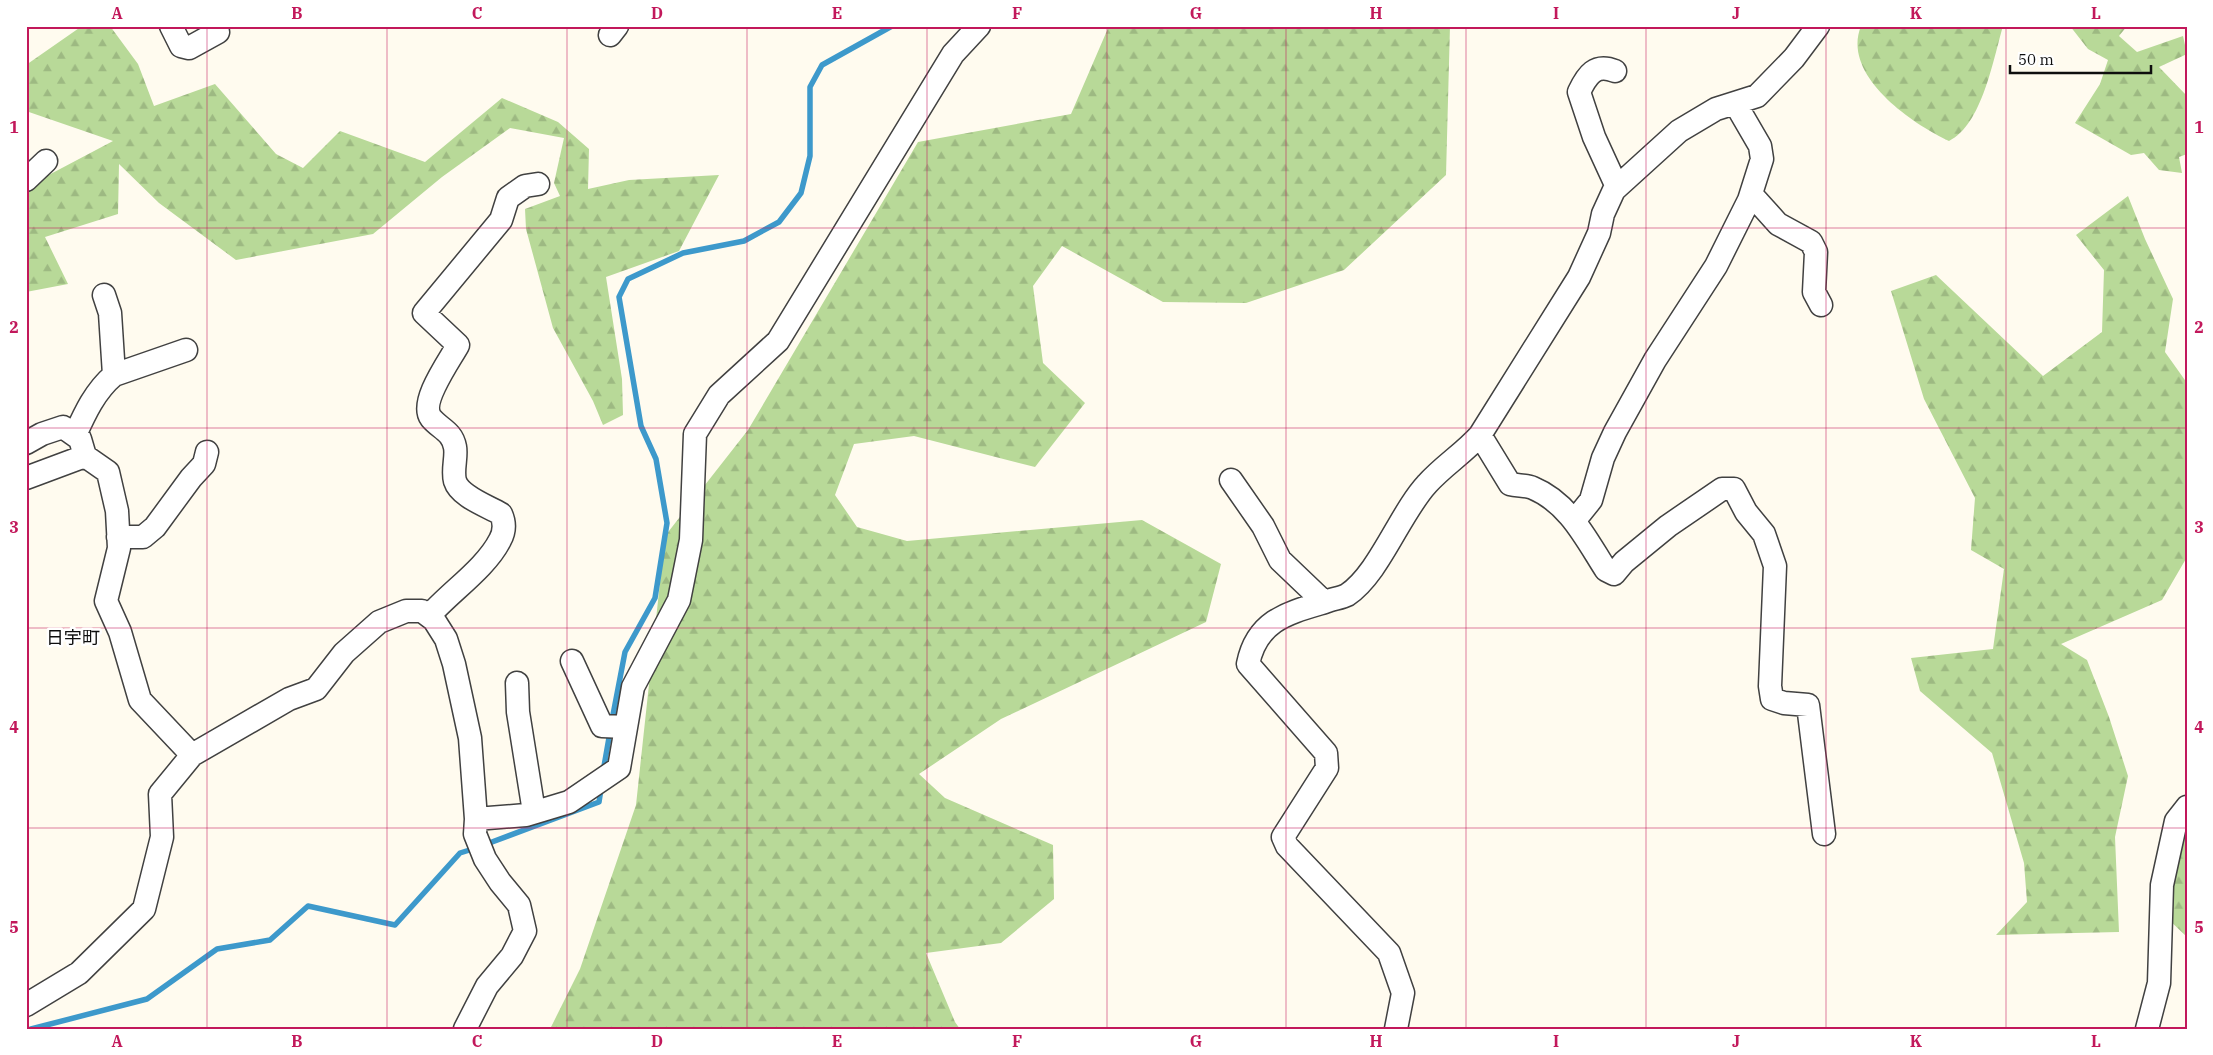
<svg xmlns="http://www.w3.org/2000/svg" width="2213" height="1055" font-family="'IBM Plex Serif','Noto Sans JP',serif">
  <defs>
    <pattern id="forest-firs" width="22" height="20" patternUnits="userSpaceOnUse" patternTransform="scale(1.25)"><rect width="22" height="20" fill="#b8d998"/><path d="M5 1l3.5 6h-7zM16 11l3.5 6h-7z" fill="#9db982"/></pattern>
  </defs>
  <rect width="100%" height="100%" fill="#fffbef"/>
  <path fill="url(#forest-firs)" d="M82 26H110L138 64 154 106 215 84 276 154 303 168 340 131 425 162 502 98 558 122 589 149 588 189 629 180 719 175 679 251 606 277 622 379 623 415 603 425 593 401 553 328 526 229 525 209 560 196 554 183 564 138 510 128 442 177 373 234 236 260 159 203 119 164 118 214 45 237 68 284 26 292V187L113 141 26 111V65Z
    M1109 26H1450L1446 175 1344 270 1246 303 1163 302 1062 246 1033 286 1043 363 1085 403 1035 467 914 436 854 444 835 495 857 527 907 541 1142 520 1221 564 1206 622 1001 719 919 774 945 798 1053 845 1054 899 1001 943 926 953 955 1022 960 1029H550L580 969 636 805 665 536 748 430 918 142 1071 114Z
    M1861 26H2003C1993 60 1982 125 1949 141 1911 123 1841 75 1861 26Z
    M2070 26H2127L2119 36 2137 52 2183 36 2187 54 2159 67 2187 96V154L2179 157 2182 173 2159 170 2144 153 2131 155 2075 123 2100 84 2108 60 2088 49Z
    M2128 196 2145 239 2173 299 2165 352 2187 383V557L2162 600 2061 644 2087 660 2109 717 2128 776 2115 837 2119 932 1996 935 2027 902 2024 863 1992 753 1920 691 1911 658 1993 649 2004 569 1971 550 1975 498 1924 399 1891 291 1936 275 2043 376 2102 332 2104 270 2076 235Z
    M2187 808V937L2166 917Z"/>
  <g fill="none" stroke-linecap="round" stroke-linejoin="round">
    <path stroke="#3d99cb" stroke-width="5.5" d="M612 720 625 652 655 598 667 523 656 459 641 426 619 297 628 279 683 253 744 241 779 222 801 193 810 156V87L822 65 892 26
      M603 772 610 732
      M484 845 599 802 601 789
      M31 1029 147 999 217 949 270 940 308 906 395 925 460 853 476 848"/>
    <g stroke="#414141" stroke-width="25">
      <path id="minor" d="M171 26 181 46 189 48 218 32
        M610 35 617 26
        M1615 71C1595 63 1587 75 1579 92L1594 137 1617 187
        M26 180 46 161
        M1751 194 1778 224 1811 242 1816 252 1814 292 1821 305
        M114 375 186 350
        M75 435C85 413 95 391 114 375L110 313 104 295
        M1480 435 1510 484C1518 486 1526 485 1533 488 1569 503 1586 539 1606 570L1614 574 1624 562 1668 526 1722 489H1734L1746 512 1764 534 1775 566 1770 686 1772 699 1784 703 1808 705 1824 834
        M26 443 42 434 63 427 80 439 85 456 108 472 117 511 119 548 106 601 120 632 140 700 192 755
        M26 478 85 456
        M1231 480 1263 526 1280 560 1324 602
        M1575 520 1591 500 1603 458 1615 432 1655 360 1716 266 1749 200 1762 159 1760 146 1735 103
        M118 537H143L155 527 191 478 204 464 207 452
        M429 616C450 592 486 568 500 540 505 531 505 523 501 514 488 506 460 497 455 481 452 470 457 457 455 447 452 431 440 429 431 418 419 402 450 360 458 345L424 313 501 220 508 198 525 186 538 184
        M572 661 602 726 626 727
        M517 683 518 712 534 812
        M476 819 526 815 569 802 619 768 633 687 679 600 691 540 695 434 719 395 778 341 953 54 979 26
        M26 1005 79 973 144 909 162 837 160 794 192 755 289 699 316 689 344 653 379 622 406 611H422L434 620 446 639 454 664 470 738 476 819 475 834 485 859 500 882 519 905 525 931 512 956 487 986 465 1029
        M1396 1029 1403 993 1389 953 1287 846 1283 837 1327 768 1326 753 1248 664C1257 620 1288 613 1325 602 1332 599 1341 598 1347 595 1379 574 1400 513 1427 484 1443 466 1464 453 1480 435L1579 277 1599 233 1603 214 1614 190 1679 131 1716 109 1757 96 1794 58 1818 26
        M2147 1029 2159 983 2162 885 2176 821 2187 807"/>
    </g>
    <use href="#minor" stroke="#fff" stroke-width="22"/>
  </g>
  <path fill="none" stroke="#c2185b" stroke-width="1" stroke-opacity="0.55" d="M207 26V1029M387 26V1029M567 26V1029M747 26V1029M927 26V1029M1107 26V1029M1286 26V1029M1466 26V1029M1646 26V1029M1826 26V1029M2006 26V1029M26 228H2187M26 428H2187M26 628H2187M26 828H2187"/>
  <g text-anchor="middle" stroke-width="5" stroke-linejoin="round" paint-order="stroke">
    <g font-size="18" fill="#0e0e0e" stroke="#fff">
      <text x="73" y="644">日宇町</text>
    </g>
  </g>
  <rect width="2213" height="1055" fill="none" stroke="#ffffff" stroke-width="55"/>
  <path d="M2010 65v8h141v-8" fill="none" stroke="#0e0e0e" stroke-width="2.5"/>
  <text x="2018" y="65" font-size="15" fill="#0e0e0e" stroke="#ffffff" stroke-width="4" paint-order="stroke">50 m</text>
  <rect x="28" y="28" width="2158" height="1000" fill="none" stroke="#c2185b" stroke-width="2"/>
  <g font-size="16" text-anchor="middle" font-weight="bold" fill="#c2185b">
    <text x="117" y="19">A</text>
    <text x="297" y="19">B</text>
    <text x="477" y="19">C</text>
    <text x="657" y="19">D</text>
    <text x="837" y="19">E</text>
    <text x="1017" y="19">F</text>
    <text x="1196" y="19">G</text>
    <text x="1376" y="19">H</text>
    <text x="1556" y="19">I</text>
    <text x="1736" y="19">J</text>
    <text x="1916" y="19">K</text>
    <text x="2096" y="19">L</text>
    <text x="14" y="133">1</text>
    <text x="2199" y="133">1</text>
    <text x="14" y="333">2</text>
    <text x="2199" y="333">2</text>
    <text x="14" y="533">3</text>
    <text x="2199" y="533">3</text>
    <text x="14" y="733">4</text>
    <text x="2199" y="733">4</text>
    <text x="14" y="933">5</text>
    <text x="2199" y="933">5</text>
    <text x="117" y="1047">A</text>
    <text x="297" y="1047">B</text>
    <text x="477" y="1047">C</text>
    <text x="657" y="1047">D</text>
    <text x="837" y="1047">E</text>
    <text x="1017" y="1047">F</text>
    <text x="1196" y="1047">G</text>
    <text x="1376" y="1047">H</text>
    <text x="1556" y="1047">I</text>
    <text x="1736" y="1047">J</text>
    <text x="1916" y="1047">K</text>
    <text x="2096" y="1047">L</text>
  </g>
</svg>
